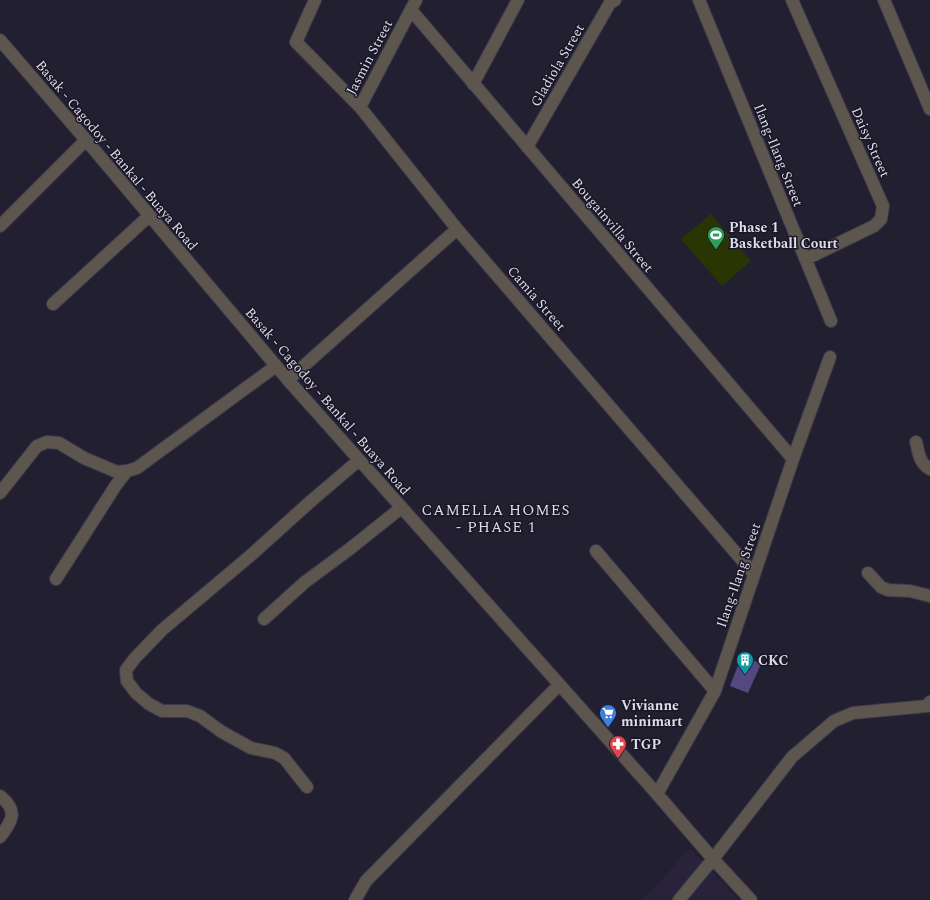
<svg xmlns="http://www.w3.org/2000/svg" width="930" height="900" font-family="Spectral,serif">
  <rect width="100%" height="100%" fill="#221f30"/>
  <path fill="#28233b" d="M690 848 738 900H643Z"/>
  <path fill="#2a3504" d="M711 214 751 261 722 286 681 239Z"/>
  <path fill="#544881" d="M742 655 761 664 748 693 730 686Z"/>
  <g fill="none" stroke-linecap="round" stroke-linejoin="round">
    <g stroke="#3c394a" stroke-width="14">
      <path id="minor" d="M315 0 296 42 360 107 457 229 754 574
        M699 0 831 321
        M792 0 883 206 881 219 874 226 806 259
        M884 0 930 109
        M411 10 793 459
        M0 40 86 140 288 380 657 794 713 859 751 900
        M473 84 518 0
        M360 107 416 0
        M527 147 610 3 615 0
        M0 226 86 140
        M53 304 149 216
        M288 380 457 229
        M916 442C919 453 919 463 930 469
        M0 493 37 446 47 442 59 443 84 458 117 472 127 471 137 468 276 366
        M596 551 715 691
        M868 573 881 587 888 590 910 591 930 596
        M56 579 116 485 127 471
        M264 619 305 582 347 551 401 508
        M307 787 284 758 275 753 251 748 222 732 200 716 187 711H162L149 704 136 693 127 681 126 670 135 658 162 630 250 556 311 501 358 461
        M657 794 715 691 793 459 830 357
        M0 796C19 811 12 821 0 837
        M355 900 366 881 559 685
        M679 900 713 859 792 757 834 721 853 713 927 706 930 702"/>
    </g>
    <use href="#minor" stroke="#5c564e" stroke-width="12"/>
  </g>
  <defs>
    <g id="stadium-pin" transform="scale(0.9)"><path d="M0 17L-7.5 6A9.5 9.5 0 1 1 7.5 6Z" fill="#2e9e5b" stroke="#191626"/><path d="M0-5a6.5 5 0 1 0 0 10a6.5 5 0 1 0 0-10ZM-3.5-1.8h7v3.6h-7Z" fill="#fff"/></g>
    <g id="building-pin" transform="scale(0.9)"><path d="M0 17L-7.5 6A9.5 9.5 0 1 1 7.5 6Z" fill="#0f9aa8" stroke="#191626"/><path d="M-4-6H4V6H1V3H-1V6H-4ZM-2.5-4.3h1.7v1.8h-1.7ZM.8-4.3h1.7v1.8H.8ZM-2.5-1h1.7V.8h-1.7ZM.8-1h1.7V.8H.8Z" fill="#fff"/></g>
    <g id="supermarket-pin" transform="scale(0.9)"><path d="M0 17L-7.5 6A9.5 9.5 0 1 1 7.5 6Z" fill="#3f7fe0" stroke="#191626"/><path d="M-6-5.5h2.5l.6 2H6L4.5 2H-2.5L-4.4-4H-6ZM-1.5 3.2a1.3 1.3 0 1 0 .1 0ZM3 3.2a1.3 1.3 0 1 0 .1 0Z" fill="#fff"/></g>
    <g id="pharmacy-pin" transform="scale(0.9)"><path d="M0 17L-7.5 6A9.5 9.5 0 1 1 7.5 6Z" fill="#e0444e" stroke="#191626"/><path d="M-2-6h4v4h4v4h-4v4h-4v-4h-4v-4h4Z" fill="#fff"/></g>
  </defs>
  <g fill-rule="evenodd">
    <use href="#stadium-pin" x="716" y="235"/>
    <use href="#building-pin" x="745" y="660"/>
    <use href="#supermarket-pin" x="608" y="713"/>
    <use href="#pharmacy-pin" x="618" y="744"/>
  </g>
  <g text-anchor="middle" stroke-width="3" stroke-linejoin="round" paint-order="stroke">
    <g font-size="14" fill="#dddce8" stroke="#191626">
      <text transform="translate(369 57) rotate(-62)" y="5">Jasmin Street</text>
      <text transform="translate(557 65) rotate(-60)" y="5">Gladiola Street</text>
      <text transform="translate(871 142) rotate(66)" y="5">Daisy Street</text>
      <text transform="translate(117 155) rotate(50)" y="5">Basak - Cagodoy - Bankal - Buaya Road</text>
      <text transform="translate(779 155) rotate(68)" y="5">Ilang-Ilang Street</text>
      <text transform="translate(613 225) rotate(50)" y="5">Bougainvilla Street</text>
      <text transform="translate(537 298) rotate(49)" y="5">Camia Street</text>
      <text transform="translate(328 401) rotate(49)" y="5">Basak - Cagodoy - Bankal - Buaya Road</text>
      <text transform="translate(738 575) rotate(-71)" y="5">Ilang-Ilang Street</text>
    </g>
    <g font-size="14" font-weight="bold" fill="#dddce8" stroke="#191626" text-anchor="start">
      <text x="729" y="232">Phase 1<tspan x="729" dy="16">Basketball Court</tspan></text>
      <text x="758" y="665">CKC</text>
      <text x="621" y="710">Vivianne<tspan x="621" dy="16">minimart</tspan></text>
      <text x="631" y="749">TGP</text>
    </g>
    <g font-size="15" letter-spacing="1" fill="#dddce8" stroke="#191626">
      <text x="496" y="515">CAMELLA HOMES<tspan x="496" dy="17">- PHASE 1</tspan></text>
    </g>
  </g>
</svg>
